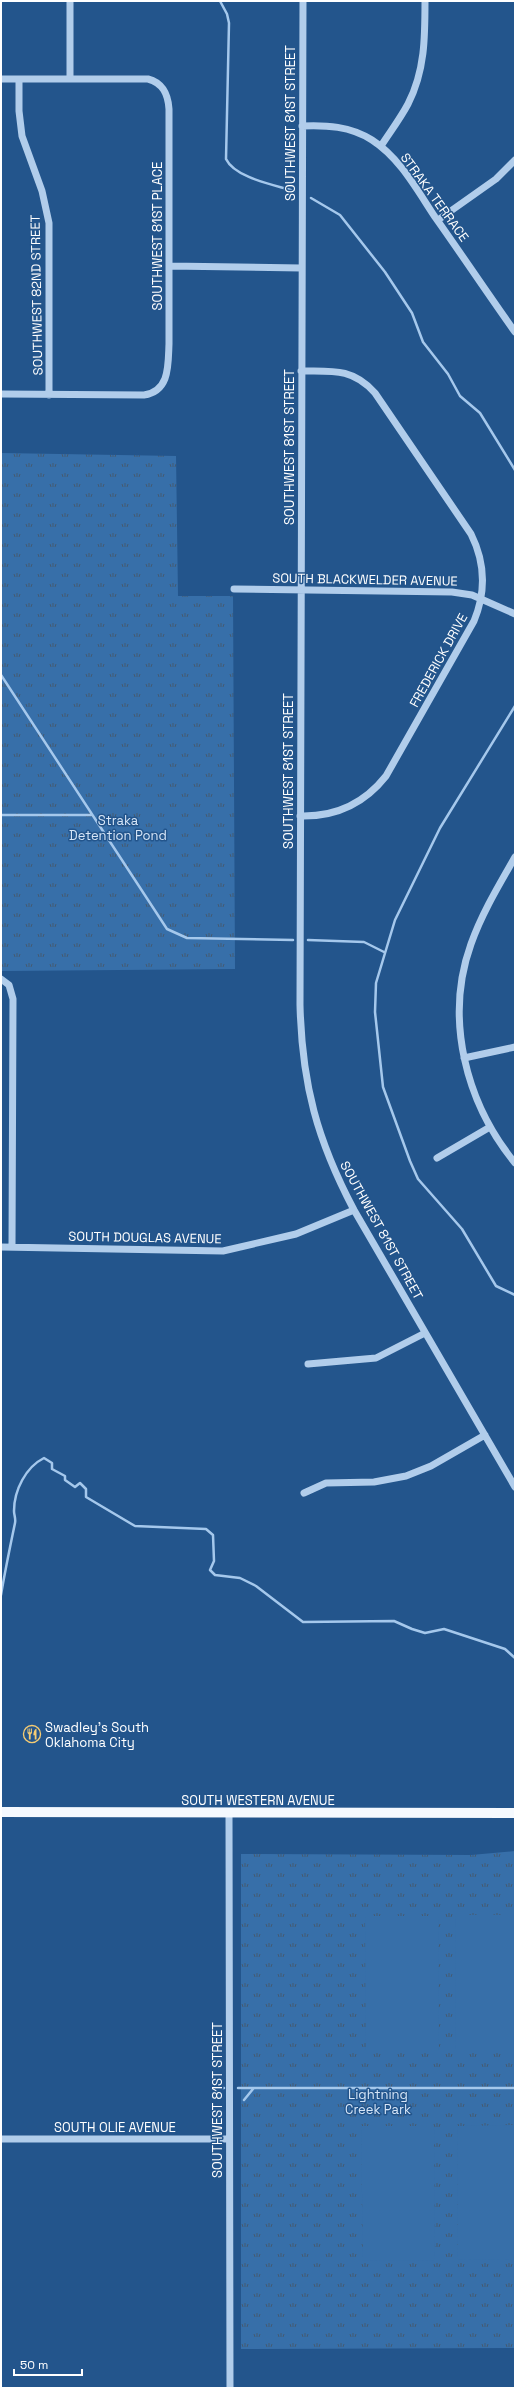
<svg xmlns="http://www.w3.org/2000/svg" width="516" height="2389" font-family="'Space Grotesk',sans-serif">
  <defs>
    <pattern id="park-tufts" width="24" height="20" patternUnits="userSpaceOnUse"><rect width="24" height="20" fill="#376fa9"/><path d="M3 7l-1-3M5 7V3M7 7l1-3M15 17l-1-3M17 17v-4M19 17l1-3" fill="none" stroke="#445a71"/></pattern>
  </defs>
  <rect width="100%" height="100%" fill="#23558c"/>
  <path fill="url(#park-tufts)" d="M1 453 176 456 178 596H233L235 969 1 971Z
    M515 1851V2348L241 2349V1854L471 1855Z"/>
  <path fill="#376fa9" d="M455 1915H515V2049H456Z
    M365 1916H438L439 2050H366Z
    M515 2125V2259L458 2260 457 2126Z
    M361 2126H434L435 2260 363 2261Z"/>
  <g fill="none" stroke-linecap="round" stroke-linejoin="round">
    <path stroke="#a5c8ec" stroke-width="2.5" d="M220 1 227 14 229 23 226 159C235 178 275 185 294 191
      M311 198 340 215 385 272 412 313 423 342 448 374 460 396 480 413 515 470
      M1 675 167 929 187 938 293 940
      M515 706 440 828 395 920 376 983 375 1012 383 1087 410 1161 418 1179 462 1229 496 1286 515 1295
      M1 815H92
      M308 940 364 942 384 952
      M1 1595C5 1571 10 1547 15 1523 16 1519 14 1515 14 1511 14 1490 26 1467 44 1458L52 1463V1469L65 1476V1480L75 1487 80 1483 86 1489V1497L135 1526 206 1529 213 1535 214 1561 210 1570 215 1575 240 1578 256 1586 303 1622 394 1621 412 1629 425 1633 444 1629 505 1649 515 1658
      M222 2088H224
      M238 2088H515
      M244 2100 253 2089"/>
    <path stroke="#b1cdeb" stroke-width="7" d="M303 1 300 1005C302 1084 317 1140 354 1210L515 1487
      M70 78V1
      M1 79H148C163 83 168 94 169 109V344C168 365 170 391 144 395L1 394
      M19 79V111L22 136 42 191 49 223V395
      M302 126C326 125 350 126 372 140 400 158 417 190 435 217 462 255 488 294 515 332
      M381 146C390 132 400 119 408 104 425 71 425 37 425 1
      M438 220 496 179 515 160
      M169 266 301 268
      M234 589 452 592 472 595 515 614
      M300 816C336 817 364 804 386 776L474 621C486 592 485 562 471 534L375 393C353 368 332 371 301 371
      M515 857C499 885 482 913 471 944 444 1019 466 1103 515 1163
      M1 979 9 985 13 999 12 1247
      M464 1058 515 1047
      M437 1158 490 1127
      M1 1247 223 1251 296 1234 354 1210
      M308 1364 376 1358 425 1333
      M304 1493 326 1483 374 1482 406 1476 431 1466 485 1435
      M229 1813 230 2388
      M1 2139H229"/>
    <path stroke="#f5f9fe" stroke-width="10" d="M1 1812 515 1813"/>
  </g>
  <defs>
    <g id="restaurant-ring" transform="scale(0.9)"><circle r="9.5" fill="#23558c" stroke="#f6cc73" stroke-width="1.5"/><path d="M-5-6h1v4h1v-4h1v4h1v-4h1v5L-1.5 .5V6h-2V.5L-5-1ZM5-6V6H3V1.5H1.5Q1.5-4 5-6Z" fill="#f6cc73"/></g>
  </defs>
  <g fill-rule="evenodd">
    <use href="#restaurant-ring" x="32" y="1734"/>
  </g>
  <g text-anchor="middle" stroke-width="3" stroke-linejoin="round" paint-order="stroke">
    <g font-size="13" fill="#fff" stroke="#23558c">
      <text transform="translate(290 123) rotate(-90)" y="5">SOUTHWEST 81ST STREET</text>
      <text transform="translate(435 197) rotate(54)" y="5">STRAKA TERRACE</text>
      <text transform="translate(157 236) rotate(-90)" y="5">SOUTHWEST 81ST PLACE</text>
      <text transform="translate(36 295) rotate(-91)" y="5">SOUTHWEST 82ND STREET</text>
      <text transform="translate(289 447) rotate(-90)" y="5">SOUTHWEST 81ST STREET</text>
      <text transform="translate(365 579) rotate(1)" y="5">SOUTH BLACKWELDER AVENUE</text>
      <text transform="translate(438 660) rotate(-61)" y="5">FREDERICK DRIVE</text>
      <text transform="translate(288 771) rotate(-90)" y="5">SOUTHWEST 81ST STREET</text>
      <text transform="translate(382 1230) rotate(61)" y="5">SOUTHWEST 81ST STREET</text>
      <text transform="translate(145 1237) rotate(1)" y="5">SOUTH DOUGLAS AVENUE</text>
      <text x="258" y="1805">SOUTH WESTERN AVENUE</text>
      <text transform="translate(217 2100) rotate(-90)" y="5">SOUTHWEST 81ST STREET</text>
      <text x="115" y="2132">SOUTH OLIE AVENUE</text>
    </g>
    <g font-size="13" fill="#d6e6f8" stroke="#23558c">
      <text x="118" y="825">Straka<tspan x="118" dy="15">Detention Pond</tspan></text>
      <text x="378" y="2099">Lightning<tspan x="378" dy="15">Creek Park</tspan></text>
    </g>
    <g font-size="13" fill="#fff" stroke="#23558c" text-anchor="start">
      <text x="45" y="1732">Swadley’s South<tspan x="45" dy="15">Oklahoma City</tspan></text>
    </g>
  </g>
  <rect width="516" height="2389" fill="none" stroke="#ffffff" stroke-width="4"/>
  <path d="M14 2369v6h68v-6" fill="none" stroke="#ffffff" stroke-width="2"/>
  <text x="20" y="2369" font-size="12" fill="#ffffff" stroke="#23558c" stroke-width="3" paint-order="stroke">50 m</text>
</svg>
